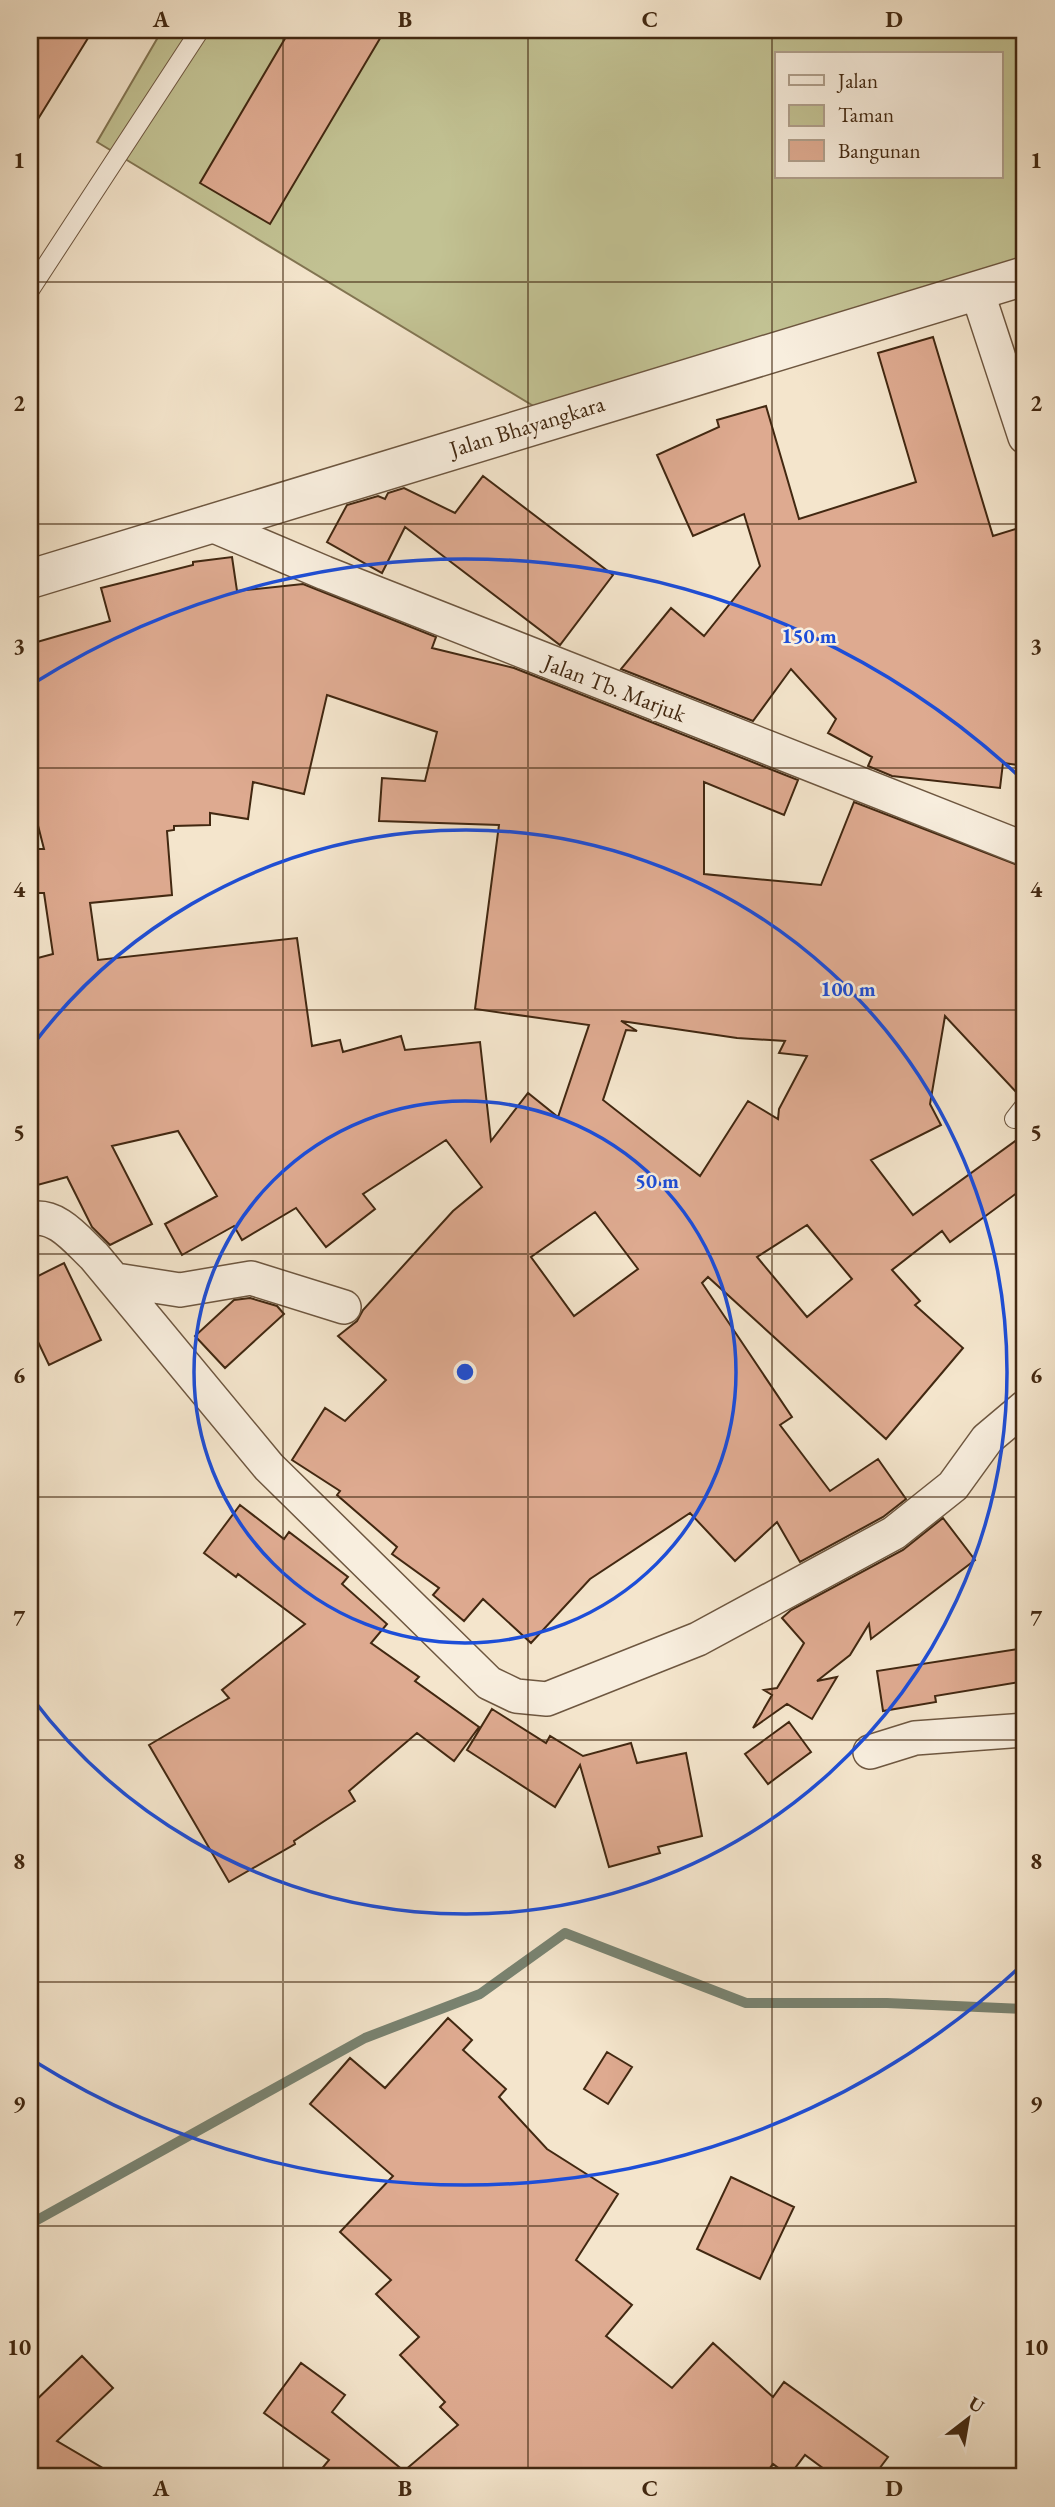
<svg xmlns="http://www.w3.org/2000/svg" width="1055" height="2507" font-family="'EB Garamond',serif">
  <rect width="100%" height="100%" fill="#f4e5cc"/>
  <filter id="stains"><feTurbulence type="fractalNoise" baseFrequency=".00286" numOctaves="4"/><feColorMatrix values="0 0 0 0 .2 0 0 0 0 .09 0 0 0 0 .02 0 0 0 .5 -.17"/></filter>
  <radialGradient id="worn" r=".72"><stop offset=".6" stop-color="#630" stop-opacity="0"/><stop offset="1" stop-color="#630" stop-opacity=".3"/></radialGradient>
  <path fill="#c2c293" stroke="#827552" stroke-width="2" fill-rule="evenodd" d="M158 30H1025V261L550 416 97 142 161 32ZM777 54H1001V177H777Z"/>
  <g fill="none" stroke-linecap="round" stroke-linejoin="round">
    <path stroke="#798371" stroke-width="10" d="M30 2224 365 2038 480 1994 565 1933 746 2003H887L1025 2009"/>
  </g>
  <path fill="#deaa90" stroke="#422811" stroke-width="2" fill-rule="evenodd" d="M30 30H93L30 132Z
    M290 30H385L270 224 200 183Z
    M933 337 993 536 1025 526V766L1003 763 1000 788 892 776 868 766 872 757 828 733 836 719 791 669 753 721 621 669 671 608 704 636 760 566 744 514 693 536 657 455 719 427 717 420 766 406 799 519 916 482 878 353Z
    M483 476 613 575 560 645 405 527 382 573 327 542 347 505 378 496 385 499 388 493 404 488 455 513Z
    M232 557 237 591 303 584 436 637 432 648 514 668 798 780 784 815 704 782V874L821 885 854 802 1025 868V1094L1019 1095 945 1016 930 1104 941 1125 871 1160 913 1215 1025 1134V1187L950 1242 942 1231 892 1270 920 1301 915 1305 963 1348 886 1439 708 1277 702 1283 792 1417 780 1425 830 1491 878 1459 906 1499 883 1517 800 1562 777 1522 735 1561 690 1513 590 1579 531 1643 483 1599 464 1621 433 1595 439 1588 392 1554 397 1547 337 1495 340 1491 292 1460 325 1408 345 1421 386 1380 338 1336 357 1321 363 1310 453 1211 482 1187 446 1140 363 1194 375 1209 326 1247 296 1208 242 1240 234 1226 182 1255 165 1224 217 1196 178 1131 112 1146 152 1224 110 1245 92 1227 67 1177 30 1187V960L53 954 44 893H34L32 849H44L30 794V644L110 621 101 588 193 565V562ZM327 695 437 732 425 781 382 778 379 821 499 825 475 1009 589 1025 558 1117 528 1093 491 1141 480 1042 405 1050 401 1036 343 1052 340 1040 312 1046 297 938 98 960 90 903 172 895 167 831 174 830V826L210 825V813L248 819 253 782 304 794ZM621 1021 737 1038 785 1041 779 1053 807 1056 779 1109 778 1119 748 1101 700 1176 603 1100 626 1030 637 1031ZM595 1212 638 1269 574 1316 531 1257ZM807 1225 852 1279 807 1317 757 1257Z
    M64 1263 101 1340 49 1365 30 1325V1280Z
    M250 1298 277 1306 284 1314 225 1368 195 1336 234 1300Z
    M240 1505 284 1539 289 1532 348 1577 342 1584 387 1624 371 1643 419 1677 415 1681 479 1727 454 1761 417 1733 349 1791 355 1801 294 1841 295 1844 229 1882 149 1745 229 1698 222 1690 305 1624 238 1574 236 1577 204 1553Z
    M943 1518 975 1560 871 1639 869 1624 850 1655 817 1681 837 1677 812 1719 787 1704 753 1728 772 1695 764 1690 777 1688 804 1643 782 1618 791 1610 903 1550Z
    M1025 1648V1681L935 1696 936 1702 883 1711 877 1671Z
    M492 1709 546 1743 550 1736 583 1756 631 1743 637 1763 686 1753 702 1836 658 1847 660 1853 609 1867 580 1765 555 1807 467 1750Z
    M789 1722 811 1752 768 1784 745 1754Z
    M448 2018 472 2040 463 2050 506 2089 499 2097 547 2149 618 2194 576 2260 632 2305 606 2336 672 2388 713 2343 773 2397 784 2382 888 2457 873 2477H835L805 2455 789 2476 773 2464 763 2477H315L329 2460 264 2413 301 2363 345 2395 332 2412 404 2471 458 2425 440 2407 445 2402 400 2355 419 2337 376 2294 391 2280 340 2232 393 2176 310 2104 350 2058 385 2088Z
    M607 2052 632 2067 608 2104 584 2089Z
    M731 2177 794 2207 760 2279 697 2249Z
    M82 2356 113 2388 57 2441 118 2477H30V2406Z"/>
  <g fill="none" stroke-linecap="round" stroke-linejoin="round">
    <g stroke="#6e5740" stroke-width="20">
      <path id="service" d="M30 290 200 30
        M1014 1119 1025 1105"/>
    </g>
    <g stroke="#6e5740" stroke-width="36">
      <path id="minor" d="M977 291 1025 437
        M207 523 325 573 1025 849
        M30 1219C56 1213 76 1239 94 1256L269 1467 489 1683 516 1696 547 1699 698 1639 894 1533 953 1486 987 1439 1025 1407
        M116 1280 180 1290 251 1278 344 1307
        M870 1752 915 1738 1025 1730"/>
    </g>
    <g stroke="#6e5740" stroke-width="41">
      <path id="tertiary" d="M30 579 1025 276"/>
    </g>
    <use href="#service" stroke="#f8eede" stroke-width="18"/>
    <use href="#minor" stroke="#f8eede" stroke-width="33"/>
    <use href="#tertiary" stroke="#f8eede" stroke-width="38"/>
  </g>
  <path fill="none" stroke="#422811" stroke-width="2" stroke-opacity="0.55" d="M283 30V2477M528 30V2477M772 30V2477M30 282H1025M30 524H1025M30 768H1025M30 1010H1025M30 1254H1025M30 1497H1025M30 1740H1025M30 1982H1025M30 2226H1025"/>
  <g fill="none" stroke="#1d4ed8" stroke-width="3.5">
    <circle cx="465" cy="1372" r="271"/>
    <path d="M32 1046A542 542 0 1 1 32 1698"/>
    <path d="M1025 1962A813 813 0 0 1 34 2061M34 683A813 813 0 0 1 1025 782"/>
  </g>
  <g text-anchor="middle" stroke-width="5" stroke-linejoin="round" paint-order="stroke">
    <g font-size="23" fill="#422811" stroke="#f8eede">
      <text transform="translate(527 426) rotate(-17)" y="8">Jalan Bhayangkara</text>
      <text transform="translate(615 688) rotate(21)" y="8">Jalan Tb. Marjuk</text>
    </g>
  </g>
  <circle cx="465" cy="1372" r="10" fill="#1d4ed8" stroke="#f8eede" stroke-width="3.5"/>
  <g font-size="21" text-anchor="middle" font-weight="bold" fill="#1d4ed8" stroke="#f8eede" stroke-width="5" stroke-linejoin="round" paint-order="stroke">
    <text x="809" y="643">150 m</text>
    <text x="848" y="996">100 m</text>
    <text x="657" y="1188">50 m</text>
  </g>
  <rect width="1055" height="2507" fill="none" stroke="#f4e5cc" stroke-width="77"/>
  <rect x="775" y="52" width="228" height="126" fill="#f8eede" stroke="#af9f8c" stroke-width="2"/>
  <rect x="789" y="75" width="35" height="10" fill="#f8eede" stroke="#af9f8c" stroke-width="2"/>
  <text x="838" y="88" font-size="21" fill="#422811">Jalan</text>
  <rect x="789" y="105" width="35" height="21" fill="#c2c293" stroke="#af9f8c" stroke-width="2"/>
  <text x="838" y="122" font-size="21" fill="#422811">Taman</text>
  <rect x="789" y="140" width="35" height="21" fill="#deaa90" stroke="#af9f8c" stroke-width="2"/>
  <text x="838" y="158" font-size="21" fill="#422811">Bangunan</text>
  <g transform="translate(968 2419) rotate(31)" stroke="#f8eede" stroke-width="5" paint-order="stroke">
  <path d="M0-5L12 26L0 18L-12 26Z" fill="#422811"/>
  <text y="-10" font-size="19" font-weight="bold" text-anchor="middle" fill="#422811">U</text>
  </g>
  <rect x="38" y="38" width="978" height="2430" fill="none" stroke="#422811" stroke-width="2.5"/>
  <g font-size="23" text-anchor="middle" font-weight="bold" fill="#422811">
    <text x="161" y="27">A</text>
    <text x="405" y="27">B</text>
    <text x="650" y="27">C</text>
    <text x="894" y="27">D</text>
    <text x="19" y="168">1</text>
    <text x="1036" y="168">1</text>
    <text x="19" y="411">2</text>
    <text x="1036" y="411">2</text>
    <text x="19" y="654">3</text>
    <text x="1036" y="654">3</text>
    <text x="19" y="897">4</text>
    <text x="1036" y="897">4</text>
    <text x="19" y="1140">5</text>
    <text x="1036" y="1140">5</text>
    <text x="19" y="1383">6</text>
    <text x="1036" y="1383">6</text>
    <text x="19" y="1626">7</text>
    <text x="1036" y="1626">7</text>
    <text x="19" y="1869">8</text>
    <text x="1036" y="1869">8</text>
    <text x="19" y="2112">9</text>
    <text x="1036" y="2112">9</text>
    <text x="19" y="2355">10</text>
    <text x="1036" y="2355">10</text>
    <text x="161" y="2496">A</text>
    <text x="405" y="2496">B</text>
    <text x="650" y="2496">C</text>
    <text x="894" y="2496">D</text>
  </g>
  <rect width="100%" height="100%" filter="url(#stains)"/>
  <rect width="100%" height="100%" fill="url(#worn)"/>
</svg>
